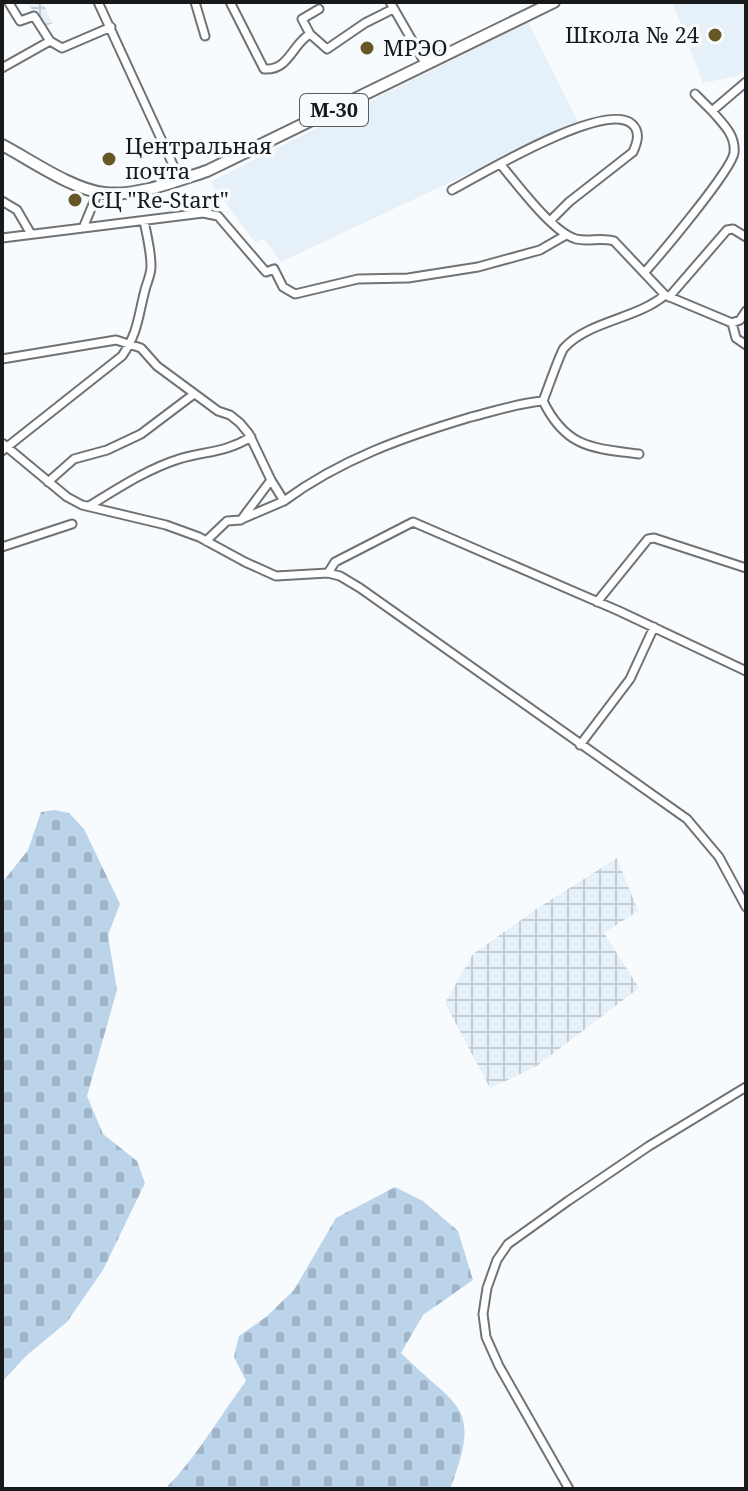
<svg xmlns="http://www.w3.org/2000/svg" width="748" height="1491" font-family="'Noto Serif',serif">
  <defs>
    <pattern id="industrial-grid" width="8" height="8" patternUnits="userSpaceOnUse" patternTransform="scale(2)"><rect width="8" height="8" fill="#e6f0f8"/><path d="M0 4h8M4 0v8" fill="none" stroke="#c5cdd4"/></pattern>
    <pattern id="cemetery-stones" width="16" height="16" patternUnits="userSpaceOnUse" patternTransform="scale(2)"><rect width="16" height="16" fill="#bbd4e9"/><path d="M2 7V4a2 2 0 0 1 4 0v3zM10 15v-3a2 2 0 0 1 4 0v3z" fill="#a0b5c7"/></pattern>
  </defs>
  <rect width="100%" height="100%" fill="#f8fbfe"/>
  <path fill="#e6f0f8" d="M672 2H746V68L738 76 703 83Z
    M528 22 578 122 281 262 264 239 255 242 210 182Z"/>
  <path fill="url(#industrial-grid)" d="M27 2H42L53 23 43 27Z
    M617 858 638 911 604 933 639 988 534 1068 490 1088 445 1003 473 954 538 908Z"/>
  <path fill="url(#cemetery-stones)" d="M54 810 69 813 84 829 120 904 108 935 117 990 87 1096 103 1134 137 1161 145 1183 103 1270 67 1322 27 1355 2 1382V883L28 850 41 812Z
    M395 1187 423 1201 458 1231 473 1280 423 1315 401 1353C457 1409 483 1403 450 1489H165C197 1457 219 1417 246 1381L234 1357 239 1336 266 1317 294 1290 336 1218Z"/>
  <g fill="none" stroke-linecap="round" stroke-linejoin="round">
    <g stroke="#707375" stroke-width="11">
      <path id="minor" d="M98 2 180 180
        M195 2 205 36
        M230 2 264 69C289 71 292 44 310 34L302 19 319 9
        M390 2 425 63
        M9 3 20 21 34 16 50 41 62 48 111 27
        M310 34 327 49 365 23 393 9
        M2 68 50 41
        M695 94 712 111
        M501 165C517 184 553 233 576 239 589 242 601 237 614 241L665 295 732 323 740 320 746 311
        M452 190C482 174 605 100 632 124 641 132 637 143 633 152L569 202 551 220
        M2 201 17 210 31 234
        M83 228 203 213 218 216 266 272 274 269 283 287 295 294 358 279 408 278 478 267 540 250 566 235
        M2 238 83 228 98 192
        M644 273C660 255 731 171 734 153 736 135 723 124 712 111L746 82
        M669 297 727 230 733 229 746 237
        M732 323 736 338 746 345
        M2 359 116 340 141 348 157 366 218 411 230 415 240 423 249 434 271 480 241 520 227 521 206 541
        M543 401C566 448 592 448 639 454
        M2 443 67 497 82 505 166 525 199 537 245 562 276 576 328 573 340 576 360 588 687 819 719 857 746 907
        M2 451 122 356C138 333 138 317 145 290 147 282 151 275 151 266 151 251 147 236 144 221
        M271 480 284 501C341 459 404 437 471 417 495 411 518 403 543 401 547 391 560 353 564 348 588 321 637 319 665 295
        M48 482 74 459 107 450 141 434 194 394
        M89 506C117 489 147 469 179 459 205 451 225 453 251 437
        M242 519 284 501
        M2 547 72 524
        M328 573 335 562 413 522 619 611 746 671
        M597 602 648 539 654 538 746 568
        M580 745 630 679 654 627
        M569 1489 499 1366 486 1337 483 1314 487 1288 497 1260 508 1244 568 1201 649 1146 746 1087"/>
    </g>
    <g stroke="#707375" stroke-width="14">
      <path id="highway" d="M2 145C31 160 71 189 104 193 136 197 176 181 207 171L554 2"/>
    </g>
    <use href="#minor" stroke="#fff" stroke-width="7"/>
    <use href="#highway" stroke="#fff" stroke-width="10"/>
  </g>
  <g fill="#665825" stroke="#f8fbfe" stroke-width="3">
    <circle cx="715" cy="35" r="8"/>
    <circle cx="367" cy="48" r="8"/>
    <circle cx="109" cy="159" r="8"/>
    <circle cx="75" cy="200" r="8"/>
  </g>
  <g text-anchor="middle" stroke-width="7" stroke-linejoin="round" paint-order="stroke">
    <rect fill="#f8fbfe" stroke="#5b5d5e" stroke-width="2" x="300" y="94" width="68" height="32" rx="6"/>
    <g font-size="20" font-weight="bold" fill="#18191a">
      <text x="334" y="117">М-30</text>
    </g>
    <g font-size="22" fill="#18191a" stroke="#f8fbfe" text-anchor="start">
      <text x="699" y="43" text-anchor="end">Школа № 24</text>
      <text x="383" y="56">МРЭО</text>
      <text x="125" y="154">Центральная<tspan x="125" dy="25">почта</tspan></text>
      <text x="91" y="208">СЦ "Re-Start"</text>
    </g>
  </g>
  <rect width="748" height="1491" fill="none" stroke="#18191a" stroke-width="8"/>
</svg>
